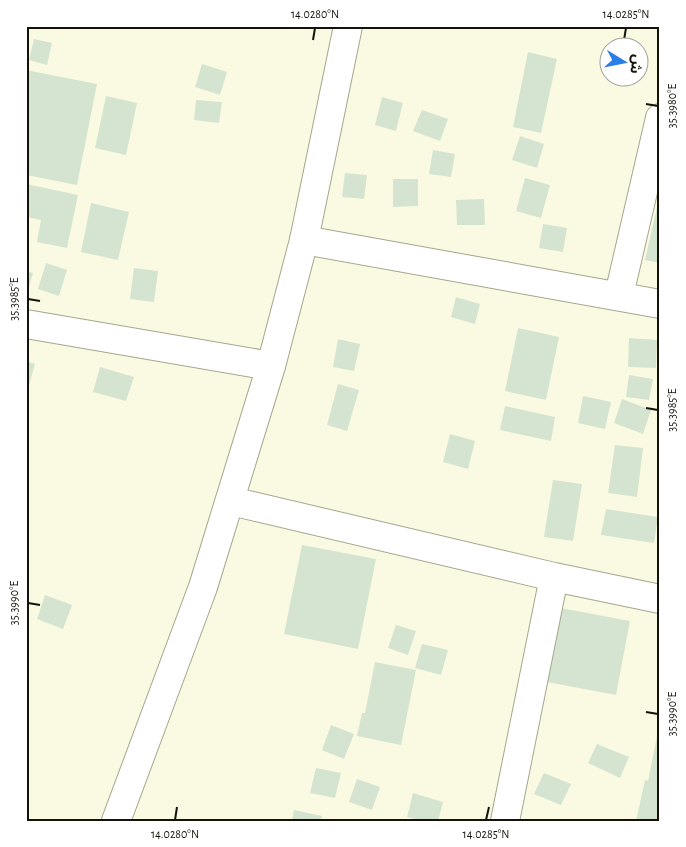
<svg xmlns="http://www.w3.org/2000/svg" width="686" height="847" font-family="'Alegreya Sans','Noto Sans Arabic',sans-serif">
  <rect width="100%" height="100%" fill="#fafae2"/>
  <path fill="#d5e4d0" d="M34 39 52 43 47 65 29 60Z
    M528 52 557 59 541 133 513 127Z
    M202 64 227 72 220 95 195 87Z
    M26 70 97 84 77 185 26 175V118L29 102 26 101Z
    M106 96 137 103 126 155 95 148Z
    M382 97 403 103 396 131 375 125Z
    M196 100 222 102 219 123 194 120Z
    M422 110 448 119 440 141 413 131Z
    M520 136 544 144 537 168 512 160Z
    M433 150 455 154 451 177 429 174Z
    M345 173 367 175 364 199 342 197Z
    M525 178 550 185 541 218 516 211Z
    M393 179H418V206L393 207Z
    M26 184 78 195 67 248 37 242 41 220 26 217Z
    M660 194V263L645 260Z
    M484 199 485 225H457L456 200Z
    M91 203 129 212 118 260 81 252Z
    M543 224 567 228 563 252 539 248Z
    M46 263 67 270 59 296 38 289Z
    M134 268 158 271 154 302 130 299Z
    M26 271 33 273 27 293H26Z
    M456 297 480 304 475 324 451 317Z
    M518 328 559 337 546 400 505 391Z
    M629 338 657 340 656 368 628 367Z
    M338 339 360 344 354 371 333 367Z
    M26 361 35 364 27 392H26Z
    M100 367 134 377 126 401 93 392Z
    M629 375 653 379 649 400 626 397Z
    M338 384 359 390 347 431 327 425Z
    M583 396 611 402 605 429 578 423Z
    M622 399 651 410 643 434 614 423Z
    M505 406 555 417 551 441 500 430Z
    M450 434 475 441 468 469 443 462Z
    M615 445 643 448 637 497 608 493Z
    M553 480 582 484 573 541 544 537Z
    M606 509 658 517 654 543 601 535Z
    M302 545 376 559 358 649 284 634Z
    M45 595 72 605 63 629 37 619Z
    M550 606 630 621 616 695 536 680Z
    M396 625 416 631 408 655 388 648Z
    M422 644 448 650 441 675 415 668Z
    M375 662 416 670 401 745 357 736 362 713H365Z
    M331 725 354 734 344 759 322 750Z
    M659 727 660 821H636L645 780 648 781Z
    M597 744 629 757 620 778 588 763Z
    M316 768 341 773 335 798 310 793Z
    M544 773 571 784 561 805 534 794Z
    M357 779 380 787 372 810 349 802Z
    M413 793 443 802 438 821H423L407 817Z
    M294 810 322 816 321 821H292Z"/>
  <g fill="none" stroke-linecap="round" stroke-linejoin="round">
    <g stroke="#a6a68f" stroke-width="30">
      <path id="minor" d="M304 240 660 304
        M619 295 660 118
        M26 324 271 366
        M231 501 554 577 660 599
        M505 821 554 577"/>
    </g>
    <g stroke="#a6a68f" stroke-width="30">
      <path id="tertiary" d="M116 821 203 587 271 366 304 240 348 26"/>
    </g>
    <use href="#minor" stroke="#fff" stroke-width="28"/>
    <use href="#tertiary" stroke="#fff" stroke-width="28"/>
  </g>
  <path fill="none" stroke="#13130b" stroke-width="2" d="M313 40 315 28M624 40 626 28M646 104 658 106M28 299 40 301M646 408 658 410M28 603 40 605M646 712 658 714M175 820 177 807M486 820 489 807"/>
  <rect width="686" height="847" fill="none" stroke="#ffffff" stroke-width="55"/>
  <g transform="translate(624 62) rotate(100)"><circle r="24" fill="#ffffff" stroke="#a1a19d"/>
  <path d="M0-4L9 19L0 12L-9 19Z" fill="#2a7ee8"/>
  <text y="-8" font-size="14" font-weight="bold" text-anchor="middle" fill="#13130b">ش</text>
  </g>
  <rect x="28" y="28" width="630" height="792" fill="none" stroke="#13130b" stroke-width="2"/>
  <g font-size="12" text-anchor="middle" fill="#13130b">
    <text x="315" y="18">14.0280°N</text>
    <text x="626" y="18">14.0285°N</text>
    <text transform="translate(672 106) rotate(-90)" y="4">35.3980°E</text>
    <text transform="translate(14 299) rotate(-90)" y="4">35.3985°E</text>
    <text transform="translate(672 410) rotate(-90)" y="4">35.3985°E</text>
    <text transform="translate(14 603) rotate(-90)" y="4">35.3990°E</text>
    <text transform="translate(672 714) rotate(-90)" y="4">35.3990°E</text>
    <text x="175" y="838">14.0280°N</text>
    <text x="486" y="838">14.0285°N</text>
  </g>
</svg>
